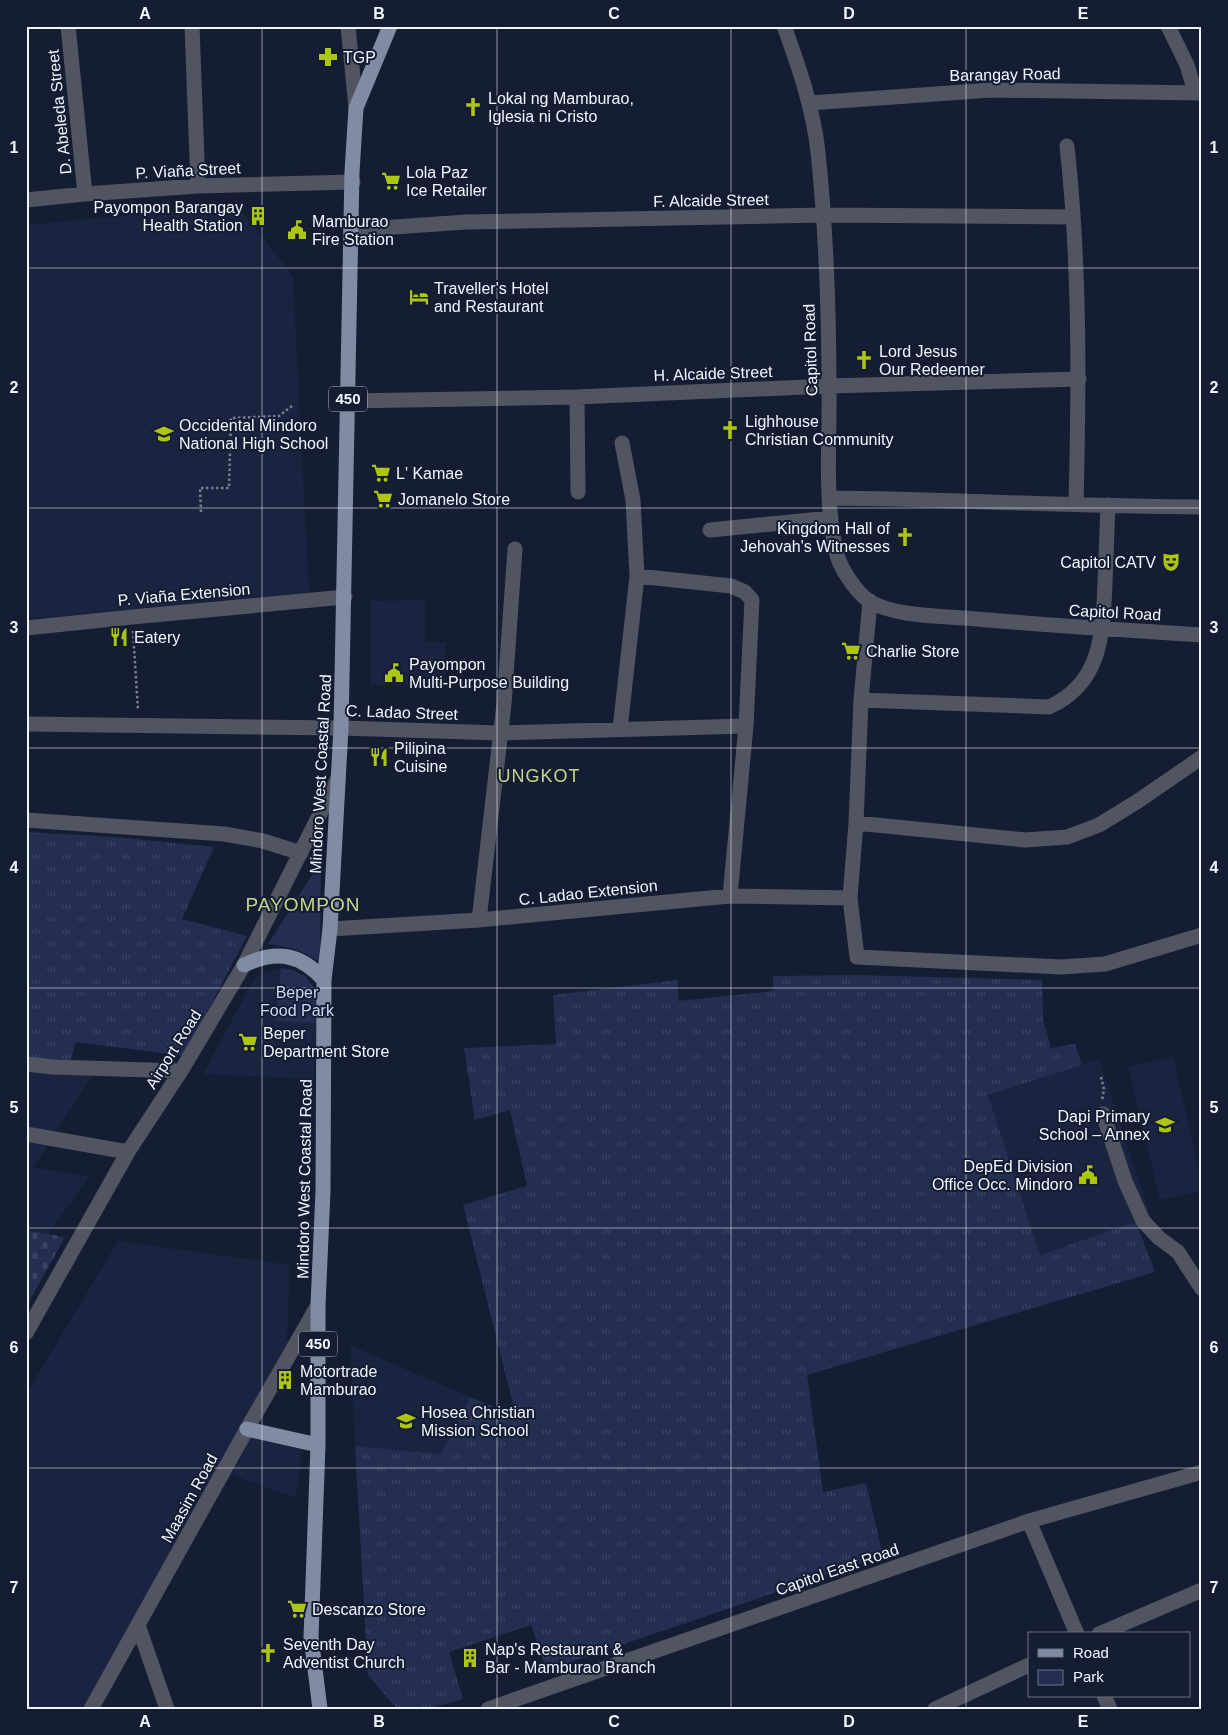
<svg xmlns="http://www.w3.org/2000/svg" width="1228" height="1735" font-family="Arial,sans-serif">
  <defs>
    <pattern id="grass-tufts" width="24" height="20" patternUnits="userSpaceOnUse" patternTransform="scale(1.25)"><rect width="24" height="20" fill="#232e51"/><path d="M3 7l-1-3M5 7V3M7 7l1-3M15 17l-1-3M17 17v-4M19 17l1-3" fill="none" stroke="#394362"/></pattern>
    <pattern id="cemetery-stones" width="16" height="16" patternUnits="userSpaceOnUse" patternTransform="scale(1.25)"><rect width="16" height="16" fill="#232e51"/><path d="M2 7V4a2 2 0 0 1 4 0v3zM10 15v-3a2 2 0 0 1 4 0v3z" fill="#394362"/></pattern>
  </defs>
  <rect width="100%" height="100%" fill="#151d33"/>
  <path fill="#1a2340" d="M237 205 293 276 309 592 26 619V225Z
    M425 600V642H445V685H371V601Z
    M281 968 293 970 306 977 318 993 314 1079 203 1074 255 977Z
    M1173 1057 1202 1182V1191L1160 1200 1128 1067Z
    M1099 1059 1151 1217 1040 1255 988 1095Z
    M26 1060 95 1071 34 1167 89 1177 48 1234 26 1230Z
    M118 1241 290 1265 287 1344 83 1709H26V1394Z
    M350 1345 470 1397 441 1454 355 1446Z
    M252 1434 302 1448 296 1498 232 1475Z"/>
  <path fill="url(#grass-tufts)" d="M26 832 115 837 214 847 182 919 247 936 184 1056 76 1042 69 1067 26 1060Z
    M857 975 1042 980 1043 1019 1051 1048 1075 1044 1082 1065 988 1095 1040 1255 1136 1222 1155 1272 807 1375 823 1492 866 1483 883 1556 547 1670 531 1625 449 1652 463 1699 427 1709H397L368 1675 355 1446 441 1454 470 1397 516 1416 463 1205 527 1186 510 1110 475 1120 464 1048 556 1044 553 995 678 980V1001L773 991V976Z"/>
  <path fill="url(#cemetery-stones)" d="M26 1230 65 1237 26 1307Z"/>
  <path fill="#232e51" d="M321 861 320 962C300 950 291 947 268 944Z
    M281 968 293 970 306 977 318 993 316 1023 275 1021Z"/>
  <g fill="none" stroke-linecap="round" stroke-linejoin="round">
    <path stroke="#797f8f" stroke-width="2.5" stroke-dasharray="2.5 2.5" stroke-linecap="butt" d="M201 512 200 488H229L231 418 279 416 292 406
      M133 631 138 710
      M1101 1077 1104 1089 1102 1101"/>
    <path stroke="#505561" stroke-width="15" d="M68 26 85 194
      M192 26 198 186
      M348 26 356 108
      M784 26C799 67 813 108 818 152 826 230 829 310 829 389 830 442 824 499 836 551 839 567 856 592 869 601 893 616 937 616 965 618 1044 625 1123 630 1202 635
      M1168 26 1187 65 1195 92
      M810 103 991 90 1202 93
      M1067 146C1080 265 1079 383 1076 504
      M26 200 85 194 198 186 353 182
      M351 230 466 222 824 215 1073 217
      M577 397 578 492
      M348 401 577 397 829 386 1079 379
      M830 498C954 499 1078 507 1202 507
      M710 530 831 518
      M637 576 731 586 745 592 752 600 746 726 730 896
      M870 601 861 700 856 823 850 898 857 957 1061 967 1105 964 1202 935
      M26 628 132 617 345 597
      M861 700 1049 707C1102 683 1103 633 1105 582 1106 556 1107 530 1108 505
      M26 724 341 728 500 733 746 726
      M620 729 637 576 633 500 622 443
      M26 820 224 834 263 841 301 853
      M856 823 1025 840 1067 837 1099 825 1138 801 1202 757
      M479 920 504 704 515 549
      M330 929 479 920 730 896 850 898
      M26 1064 53 1067 181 1071
      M1103 1114 1125 1181 1143 1221 1159 1238 1178 1252 1202 1289
      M26 1134 128 1152
      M26 1333 128 1152 181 1071 244 965 338 778
      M1029 1521 1077 1634
      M138 1625 167 1709
      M1099 1634 1202 1590
      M1104 1696 1110 1709
      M91 1709 247 1429 318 1305
      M488 1709 1029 1521 1202 1472
      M935 1709 1029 1665"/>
    <path stroke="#828ba4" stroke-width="15" d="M244 965C276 950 300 953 324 980
      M247 1429 318 1445
      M320 1709 311 1637 318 1445V1305L323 1191 324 980 330 929 341 728 352 172 356 108 390 26"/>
  </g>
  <path fill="none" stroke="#f1f5fe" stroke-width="1" stroke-opacity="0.55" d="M262 26V1709M497 26V1709M731 26V1709M966 26V1709M26 268H1202M26 508H1202M26 748H1202M26 988H1202M26 1228H1202M26 1468H1202"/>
  <defs>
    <g id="pharmacy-bare" transform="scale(1.5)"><path d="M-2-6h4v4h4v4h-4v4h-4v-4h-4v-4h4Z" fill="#acc612" stroke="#151d33" stroke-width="2.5" paint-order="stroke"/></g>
    <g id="church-bare" transform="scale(1.5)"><path d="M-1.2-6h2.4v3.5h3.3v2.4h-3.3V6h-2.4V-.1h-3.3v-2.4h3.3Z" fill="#acc612" stroke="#151d33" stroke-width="2.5" paint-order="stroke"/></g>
    <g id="supermarket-bare" transform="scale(1.5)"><path d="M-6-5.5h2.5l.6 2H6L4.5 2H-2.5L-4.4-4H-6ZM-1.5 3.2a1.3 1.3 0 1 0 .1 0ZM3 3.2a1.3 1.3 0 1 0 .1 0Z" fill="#acc612" stroke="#151d33" stroke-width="2.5" paint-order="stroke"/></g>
    <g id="building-bare" transform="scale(1.5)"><path d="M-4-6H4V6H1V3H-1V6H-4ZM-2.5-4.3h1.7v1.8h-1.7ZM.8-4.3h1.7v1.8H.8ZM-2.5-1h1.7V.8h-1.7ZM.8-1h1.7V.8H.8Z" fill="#acc612" stroke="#151d33" stroke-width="2.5" paint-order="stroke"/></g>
    <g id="civic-bare" transform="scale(1.5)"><path d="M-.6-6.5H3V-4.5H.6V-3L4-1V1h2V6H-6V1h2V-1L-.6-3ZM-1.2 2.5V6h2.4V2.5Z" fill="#acc612" stroke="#151d33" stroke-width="2.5" paint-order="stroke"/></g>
    <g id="hotel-bare" transform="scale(1.5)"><path d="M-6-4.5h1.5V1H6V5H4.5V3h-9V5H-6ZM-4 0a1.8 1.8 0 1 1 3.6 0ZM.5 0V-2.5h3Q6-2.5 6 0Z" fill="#acc612" stroke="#151d33" stroke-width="2.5" paint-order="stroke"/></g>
    <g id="school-bare" transform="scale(1.5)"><path d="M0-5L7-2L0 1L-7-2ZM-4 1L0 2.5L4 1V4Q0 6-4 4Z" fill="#acc612" stroke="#151d33" stroke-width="2.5" paint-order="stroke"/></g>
    <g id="theatre-bare" transform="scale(1.5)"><path d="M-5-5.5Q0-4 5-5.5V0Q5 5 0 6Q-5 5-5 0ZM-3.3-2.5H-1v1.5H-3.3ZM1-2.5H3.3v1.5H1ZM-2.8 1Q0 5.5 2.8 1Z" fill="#acc612" stroke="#151d33" stroke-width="2.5" paint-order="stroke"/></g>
    <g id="restaurant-bare" transform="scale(1.5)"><path d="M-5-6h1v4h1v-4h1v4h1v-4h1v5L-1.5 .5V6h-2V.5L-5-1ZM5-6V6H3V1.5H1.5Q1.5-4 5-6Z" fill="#acc612" stroke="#151d33" stroke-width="2.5" paint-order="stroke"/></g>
  </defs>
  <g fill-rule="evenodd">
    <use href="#pharmacy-bare" x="328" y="57"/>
    <use href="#church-bare" x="473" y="107"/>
    <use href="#supermarket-bare" x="391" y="181"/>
    <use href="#building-bare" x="258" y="216"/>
    <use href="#civic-bare" x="297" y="230"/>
    <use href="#hotel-bare" x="419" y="297"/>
    <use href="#church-bare" x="864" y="360"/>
    <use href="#church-bare" x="730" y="430"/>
    <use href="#school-bare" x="164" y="434"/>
    <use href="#supermarket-bare" x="381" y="473"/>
    <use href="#supermarket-bare" x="383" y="499"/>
    <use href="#church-bare" x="905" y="537"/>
    <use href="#theatre-bare" x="1171" y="562"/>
    <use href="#restaurant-bare" x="119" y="637"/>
    <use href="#supermarket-bare" x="851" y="651"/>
    <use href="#civic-bare" x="394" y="673"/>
    <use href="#restaurant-bare" x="379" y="757"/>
    <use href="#supermarket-bare" x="248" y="1042"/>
    <use href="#school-bare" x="1165" y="1125"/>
    <use href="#civic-bare" x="1088" y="1175"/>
    <use href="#building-bare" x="285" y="1380"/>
    <use href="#school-bare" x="406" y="1421"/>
    <use href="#supermarket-bare" x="297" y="1609"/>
    <use href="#church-bare" x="268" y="1653"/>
    <use href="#building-bare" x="470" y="1658"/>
  </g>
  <g text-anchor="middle" stroke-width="4" stroke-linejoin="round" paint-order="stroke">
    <g fill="#151d33" stroke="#afb4c1" stroke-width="1">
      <rect x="329" y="386.5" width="38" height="25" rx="4"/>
      <rect x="299" y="1331.5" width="38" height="25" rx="4"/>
    </g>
    <g font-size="15" font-weight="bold" fill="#f1f5fe">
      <text x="348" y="404">450</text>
      <text x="318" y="1349">450</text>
    </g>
    <g font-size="16" fill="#f1f5fe" stroke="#151d33" text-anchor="start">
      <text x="343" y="63">TGP</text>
      <text x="488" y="104">Lokal ng Mamburao,<tspan x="488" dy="18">Iglesia ni Cristo</tspan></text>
      <text x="406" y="178">Lola Paz<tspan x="406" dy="18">Ice Retailer</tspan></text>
      <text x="243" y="213" text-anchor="end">Payompon Barangay<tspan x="243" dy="18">Health Station</tspan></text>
      <text x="312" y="227">Mamburao<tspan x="312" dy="18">Fire Station</tspan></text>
      <text x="434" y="294">Traveller's Hotel<tspan x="434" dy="18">and Restaurant</tspan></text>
      <text x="879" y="357">Lord Jesus<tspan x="879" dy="18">Our Redeemer</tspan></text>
      <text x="745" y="427">Lighhouse<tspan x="745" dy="18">Christian Community</tspan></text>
      <text x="179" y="431">Occidental Mindoro<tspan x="179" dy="18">National High School</tspan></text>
      <text x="396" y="479">L' Kamae</text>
      <text x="398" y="505">Jomanelo Store</text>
      <text x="890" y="534" text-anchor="end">Kingdom Hall of<tspan x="890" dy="18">Jehovah's Witnesses</tspan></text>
      <text x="1156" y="568" text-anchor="end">Capitol CATV</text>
      <text x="134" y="643">Eatery</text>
      <text x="866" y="657">Charlie Store</text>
      <text x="409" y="670">Payompon<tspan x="409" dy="18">Multi-Purpose Building</tspan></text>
      <text x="394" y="754">Pilipina<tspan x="394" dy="18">Cuisine</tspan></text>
      <text x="263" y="1039">Beper<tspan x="263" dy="18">Department Store</tspan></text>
      <text x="1150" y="1122" text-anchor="end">Dapi Primary<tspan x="1150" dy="18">School – Annex</tspan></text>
      <text x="1073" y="1172" text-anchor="end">DepEd Division<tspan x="1073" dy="18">Office Occ. Mindoro</tspan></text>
      <text x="300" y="1377">Motortrade<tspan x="300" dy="18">Mamburao</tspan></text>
      <text x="421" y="1418">Hosea Christian<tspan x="421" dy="18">Mission School</tspan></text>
      <text x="312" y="1615">Descanzo Store</text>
      <text x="283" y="1650">Seventh Day<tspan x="283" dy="18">Adventist Church</tspan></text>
      <text x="485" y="1655">Nap's Restaurant &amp;<tspan x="485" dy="18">Bar - Mamburao Branch</tspan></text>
    </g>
    <g font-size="16" fill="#f1f5fe" stroke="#151d33">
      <text transform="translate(1005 74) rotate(-1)" y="6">Barangay Road</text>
      <text transform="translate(59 112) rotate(-96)" y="6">D. Abeleda Street</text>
      <text transform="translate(188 170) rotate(-3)" y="6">P. Viaña Street</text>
      <text transform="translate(711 200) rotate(-1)" y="6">F. Alcaide Street</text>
      <text transform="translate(810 350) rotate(-92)" y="6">Capitol Road</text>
      <text transform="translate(713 373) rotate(-2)" y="6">H. Alcaide Street</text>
      <text transform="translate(184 594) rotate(-5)" y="6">P. Viaña Extension</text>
      <text transform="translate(1115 612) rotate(3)" y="6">Capitol Road</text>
      <text transform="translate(402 712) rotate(2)" y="6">C. Ladao Street</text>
      <text transform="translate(320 774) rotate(-87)" y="6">Mindoro West Coastal Road</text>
      <text transform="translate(588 892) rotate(-6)" y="6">C. Ladao Extension</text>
      <text transform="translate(173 1049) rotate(-58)" y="6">Airport Road</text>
      <text transform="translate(304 1179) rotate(-89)" y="6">Mindoro West Coastal Road</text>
      <text transform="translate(189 1498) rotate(-61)" y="6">Maasim Road</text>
      <text transform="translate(837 1569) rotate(-19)" y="6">Capitol East Road</text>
    </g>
    <g font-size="16" fill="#cad7f8" stroke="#151d33">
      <text x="297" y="998">Beper<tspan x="297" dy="18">Food Park</tspan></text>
    </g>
    <g font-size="18" letter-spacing="1" fill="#c5d68b" stroke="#151d33">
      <text x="539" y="782">UNGKOT</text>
    </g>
    <g font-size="19" letter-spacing="1" fill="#c5d68b" stroke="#151d33">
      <text x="303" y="911">PAYOMPON</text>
    </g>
  </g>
  <rect width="1228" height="1735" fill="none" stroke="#151d33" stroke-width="55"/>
  <rect x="1028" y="1632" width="162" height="65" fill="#151d33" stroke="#6d7384"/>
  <rect x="1038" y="1649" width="25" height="8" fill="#828ba4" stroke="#6d7384"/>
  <text x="1073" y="1658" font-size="15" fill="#f1f5fe">Road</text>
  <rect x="1038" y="1670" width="25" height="15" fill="#232e51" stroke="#6d7384"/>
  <text x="1073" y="1682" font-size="15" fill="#f1f5fe">Park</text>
  <rect x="28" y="28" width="1172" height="1680" fill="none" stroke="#f1f5fe" stroke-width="2"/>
  <g font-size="16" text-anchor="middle" font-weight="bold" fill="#f1f5fe">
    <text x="145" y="19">A</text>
    <text x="379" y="19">B</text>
    <text x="614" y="19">C</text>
    <text x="849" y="19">D</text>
    <text x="1083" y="19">E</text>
    <text x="14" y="153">1</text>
    <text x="1214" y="153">1</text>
    <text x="14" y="393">2</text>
    <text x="1214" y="393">2</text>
    <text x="14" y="633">3</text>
    <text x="1214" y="633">3</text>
    <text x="14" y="873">4</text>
    <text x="1214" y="873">4</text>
    <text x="14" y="1113">5</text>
    <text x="1214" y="1113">5</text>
    <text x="14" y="1353">6</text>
    <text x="1214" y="1353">6</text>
    <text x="14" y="1593">7</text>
    <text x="1214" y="1593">7</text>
    <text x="145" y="1727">A</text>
    <text x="379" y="1727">B</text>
    <text x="614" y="1727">C</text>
    <text x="849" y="1727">D</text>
    <text x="1083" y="1727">E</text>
  </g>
</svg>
